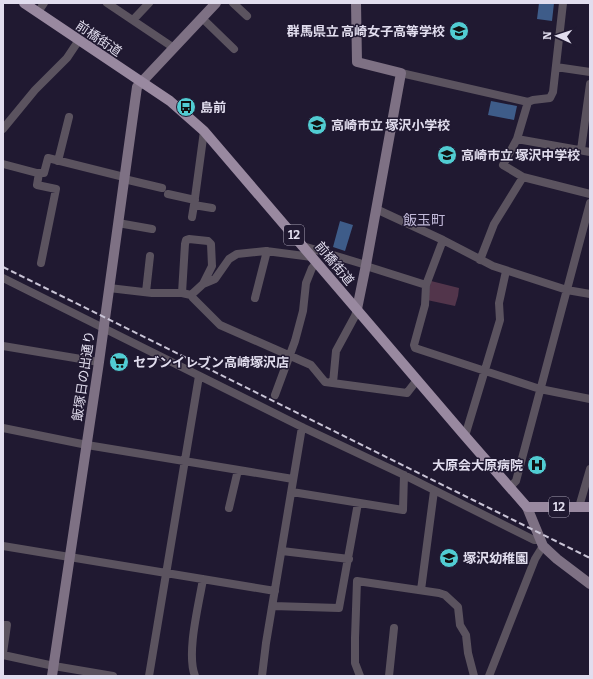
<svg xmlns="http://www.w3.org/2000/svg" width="593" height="679" font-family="Bitter,'Noto Sans JP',serif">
  <rect width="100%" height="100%" fill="#201931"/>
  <path fill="#52354b" d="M431 281 459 288 458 296 455 306 427 300Z"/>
  <path fill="#3e5c89" d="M539 3H554L552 21 537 19Z
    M491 101 517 106 514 120 488 115Z
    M340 221 353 225 345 251 333 247Z"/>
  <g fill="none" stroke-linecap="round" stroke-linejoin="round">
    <path stroke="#5b535f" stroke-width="8" d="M107 3 174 48
      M233 3 247 16
      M38 12 44 3
      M202 18 234 49
      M133 20 149 3
      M556 67 590 72
      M401 73 528 102 533 100 550 98 553 92 563 3
      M528 102 517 139 503 165 523 177 590 194
      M3 129 35 90 67 58 79 40
      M204 131 194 205 212 208
      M517 139 590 152
      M581 150 590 84
      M58 161 69 117
      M3 164 37 173H44L48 158 124 177
      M39 173 37 185 56 189 41 263
      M124 179 162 188
      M168 194 195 200
      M376 209 443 240 493 266 567 290 590 294
      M192 217 194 205
      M118 223 152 229
      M443 240 426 285 425 305 414 345 415 348 540 389 590 399
      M303 246 366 265
      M480 260 494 224 523 177
      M366 266 426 285
      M3 278 302 427 404 475 534 540H541
      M109 288 152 293H182L191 295 203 284 215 279 229 259 237 254 266 251 312 257
      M146 292 150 256
      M182 293 185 244 186 240 189 239 208 241 211 244 212 266 203 284
      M191 295 193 298 220 325 311 365 325 382 407 393 417 380
      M255 298 267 251
      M3 346 99 362
      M333 383 336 351 355 316 357 309
      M275 395 295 341 303 311 306 283 312 268 317 262
      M3 428 87 445 293 479
      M465 436 500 320 499 303 506 271
      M510 487 516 481 590 203
      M292 492 403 510 404 475
      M579 507 590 469
      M229 508 238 470
      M3 546 275 591
      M282 551 349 559
      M421 590 434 491
      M273 606 339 608 358 503
      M3 625H7L3 653
      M3 655 54 666 113 676
      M149 676 199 376
      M195 676C186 653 199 604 203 579
      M262 676 266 643 302 427
      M360 676 355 663V638L357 581 439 593 445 595 458 607 460 625 466 635 468 653 474 676
      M389 676 394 628
      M489 676 535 559 543 546"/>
    <path stroke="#7e7184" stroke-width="10" d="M356 3 357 62 401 73 366 265 357 309
      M527 507 543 546 557 559 590 584
      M52 676 99 362 137 87 216 3"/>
    <path stroke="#9989a0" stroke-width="10" d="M24 3 170 101 204 131 465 436 527 507H590"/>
    <path stroke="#c9c4d6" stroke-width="2" stroke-dasharray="6 3" stroke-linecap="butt" d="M3 267 590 558"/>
  </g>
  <defs>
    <g id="school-disc" transform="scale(1)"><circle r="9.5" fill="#51ccd2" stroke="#201931"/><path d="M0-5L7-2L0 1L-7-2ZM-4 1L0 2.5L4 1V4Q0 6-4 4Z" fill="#111"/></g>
    <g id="bus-disc" transform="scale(1)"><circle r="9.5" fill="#51ccd2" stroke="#201931"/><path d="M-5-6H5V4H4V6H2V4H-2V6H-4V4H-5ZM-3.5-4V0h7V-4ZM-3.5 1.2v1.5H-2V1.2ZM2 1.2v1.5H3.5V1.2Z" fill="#111"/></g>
    <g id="supermarket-disc" transform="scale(1)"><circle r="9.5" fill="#51ccd2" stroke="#201931"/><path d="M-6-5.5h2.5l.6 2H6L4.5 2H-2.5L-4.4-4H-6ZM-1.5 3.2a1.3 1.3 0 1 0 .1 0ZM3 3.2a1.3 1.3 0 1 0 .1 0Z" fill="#111"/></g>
    <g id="hospital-disc" transform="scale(1)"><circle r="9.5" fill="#51ccd2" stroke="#201931"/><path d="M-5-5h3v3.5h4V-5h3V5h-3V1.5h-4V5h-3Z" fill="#111"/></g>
  </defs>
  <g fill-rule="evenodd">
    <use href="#school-disc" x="459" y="31"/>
    <use href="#bus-disc" x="186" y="107"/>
    <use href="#school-disc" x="317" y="125"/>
    <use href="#school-disc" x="447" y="155"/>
    <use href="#supermarket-disc" x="119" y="362"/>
    <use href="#hospital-disc" x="537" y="465"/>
    <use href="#school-disc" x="449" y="558"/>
  </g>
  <g text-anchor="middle" stroke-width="3" stroke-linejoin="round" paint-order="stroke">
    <g fill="#201931" stroke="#a7a2b5" stroke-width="1">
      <rect x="284" y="225" width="20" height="20" rx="3"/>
      <rect x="549" y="497" width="20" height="20" rx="3"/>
    </g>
    <g font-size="12" font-weight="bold" fill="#e1ddee">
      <text x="294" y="239">12</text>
      <text x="559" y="511">12</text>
    </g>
    <g font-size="13" font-weight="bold" fill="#e1ddee" stroke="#201931" text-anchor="start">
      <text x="445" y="36" text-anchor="end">群馬県立 高崎女子高等学校</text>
      <text x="200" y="112">島前</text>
      <text x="331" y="130">高崎市立 塚沢小学校</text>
      <text x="461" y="160">高崎市立 塚沢中学校</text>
      <text x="133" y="367">セブンイレブン高崎塚沢店</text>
      <text x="523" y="470" text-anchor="end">大原会大原病院</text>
      <text x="463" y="563">塚沢幼稚園</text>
    </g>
    <g font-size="13" fill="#e1ddee" stroke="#201931">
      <text transform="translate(99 38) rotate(34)" y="5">前橋街道</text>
      <text transform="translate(335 263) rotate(50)" y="5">前橋街道</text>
      <text transform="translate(83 376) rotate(-82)" y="5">飯塚日の出通り</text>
    </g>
    <g font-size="14" fill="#c1b9d9" stroke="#201931">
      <text x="424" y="225">飯玉町</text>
    </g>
  </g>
  <rect width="593" height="679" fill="none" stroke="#e1ddee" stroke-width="8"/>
  <g transform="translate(557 36) rotate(273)" stroke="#201931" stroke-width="3" paint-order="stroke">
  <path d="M0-3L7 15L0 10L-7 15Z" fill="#e1ddee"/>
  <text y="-6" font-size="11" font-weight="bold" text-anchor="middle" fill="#e1ddee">N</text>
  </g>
</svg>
